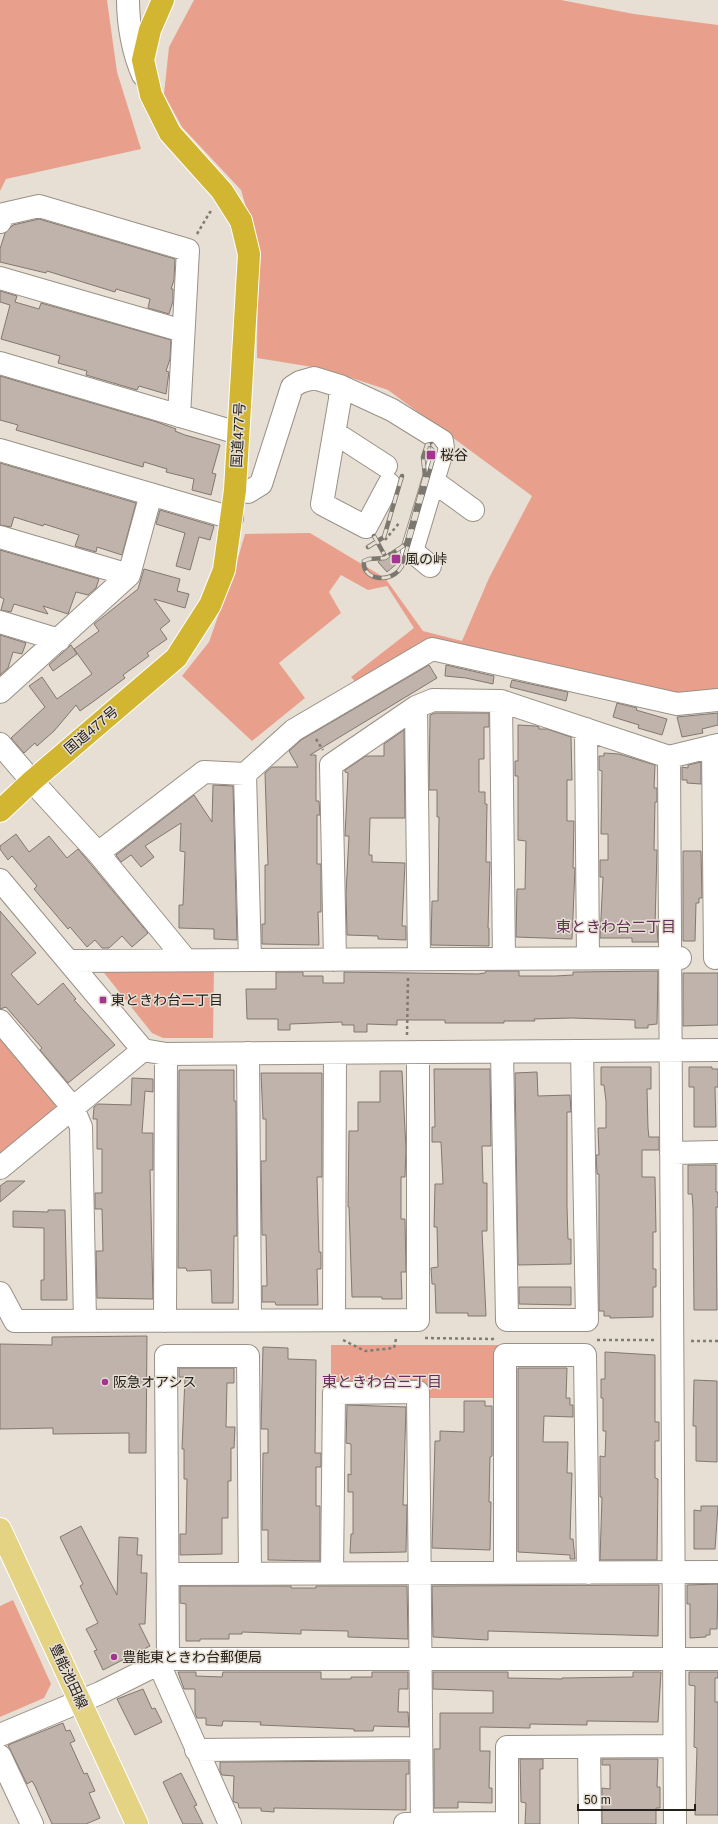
<svg xmlns="http://www.w3.org/2000/svg" width="718" height="1824" font-family="Arial,'Noto Sans JP',sans-serif">
  <rect width="100%" height="100%" fill="#e7dfd3"/>
  <path fill="#e8a08d" d="M0 0H107L117 72 141 149 6 179 0 191Z
    M194 0H561L634 14 718 25V694L670 698 428 641 360 687 351 677 414 628 387 586 368 590 341 575 329 592 341 613 279 663 305 698 252 741 182 676 209 642 235 568 245 534 310 533 385 578 423 631 462 641 489 578 532 496 388 390 325 369 257 358 258 249 241 190 182 127 164 94 169 47Z
    M101 969H214L213 1038H163L152 1033Z
    M0 1033 59 1106 0 1154Z
    M331 1345H499V1398H425L331 1387Z
    M13 1600 51 1684 44 1698 0 1717V1606Z"/>
  <path fill="#bfb3ab" stroke="#837870" d="M39 219 175 259 174 280 171 289H173V301L169 314 148 308 150 299 116 289 115 292 47 271 46 273 0 262V249L5 233 13 225Z
    M0 291 17 296 15 302 39 309 41 303 171 340 170 359 166 371 169 372 166 394 139 386 137 390 86 375 87 371 58 363 60 356 1 339 10 305 0 302Z
    M0 376 157 422 176 429 175 431 185 435 220 445 212 473 216 474 211 495 192 490 194 479 166 472 167 469 144 462 143 467 16 430 18 425 0 420Z
    M0 463 136 503 122 555 97 547 96 552 75 546 79 535 44 524 43 526 14 517 11 527 0 525Z
    M160 510 214 526 210 540 199 537 190 570 176 566 185 533 156 524Z
    M0 550 99 579 96 588 88 595 76 592 68 614 43 606 48 614 14 604 11 612 1 610 4 599 0 597Z
    M390 552 400 561 387 572 378 562Z
    M144 569 180 579 177 591 189 594 185 608 154 599 170 621 160 629 167 639 147 653 149 656 123 675 125 678 94 701 80 711 76 705 54 731 37 746 35 743 24 753 11 738 45 707 29 686 42 677 57 699 92 674 74 649 99 631 94 624 138 589Z
    M0 635 26 643 22 654 13 652 8 668 0 675Z
    M71 645 77 654 53 671 49 665Z
    M429 665 437 678 310 755H316V801H319L320 815H317V864H321V912H318L319 945 262 944V924H265V865H268L265 773 272 767H298L289 751 301 740Z
    M446 665 494 676 493 684 466 678 445 676Z
    M512 680 568 692 566 701 510 687Z
    M617 703 637 708 636 710 667 719 662 735 638 728 639 725 613 717Z
    M435 713H489V727H484V759H479V792H485V804H487L486 862H490L488 928H489V946L431 945 432 901H438V892L439 817H437V790H429L430 715Z
    M718 713V725L702 729 703 733 682 737 677 717Z
    M518 725 536 726 539 727V729H547L571 737 572 780H567V821H574L573 868H575L572 939 516 937 517 889H525L526 841 518 840V776H515V761H518Z
    M404 730 405 818H370L369 855H372V862L405 863 402 926H406V940L378 939V936L347 935 346 893 349 836H345L348 773 345 772V770L366 756H384V744Z
    M604 753 619 754 655 765 654 788H657V802H655L654 850H657L655 926H657L658 942H632V938H600L603 877H600V860H608V834H601L602 771 599 770V756H604Z
    M701 762V784L687 783V780H682V767L688 768V765Z
    M213 785 233 786 237 940 214 939V929L179 928V905H183L185 852 180 851 181 823 145 846 154 857 141 867 131 855 121 862 116 855 194 795 212 822Z
    M16 834 29 852 49 836 67 858 78 849 148 933 132 947 122 936 109 948H102L95 940 87 947 70 927 68 929 34 889 37 886 12 856 8 860 0 849V846Z
    M683 851H701L702 898H699V903H696L695 941H683Z
    M0 911 36 953 11 974 38 1005 63 983 76 999 74 1000 115 1045 68 1083 40 1050 42 1048 6 1007 0 1009Z
    M486 971H519V976H555L573 975V972L658 971 657 1024 648 1025V1028H635V1020L572 1018 534 1019 535 1021H504V1023H445V1020H397V1025L367 1024V1032H354V1025H342V1022L290 1024V1030H278V1019H247L246 989H276V972H303V976H323V983H344V972L478 974 485 973Z
    M683 973H718V1025L683 1026Z
    M601 1067H651V1089H647L648 1128 649 1137H659V1150H642V1177H655L656 1232H653V1269H656V1287H653V1317L610 1318V1316H604V1311H599V1174H597L596 1155H599L598 1128H606V1101L604 1085H601Z
    M689 1067H712V1069H718V1087H715L716 1127H694V1087H689Z
    M434 1069H490L491 1146H482L483 1183H487V1231H482L486 1316H468V1313H436L435 1284H432L431 1268 438 1267 437 1227H434L435 1184H443L441 1142H432V1127H435Z
    M179 1070H234V1101H236L237 1236H234L233 1303H212L211 1270 187 1271 186 1268H178Z
    M380 1071H402L406 1149 405 1177H401V1219H405L406 1272H401L402 1299H382V1297H352L349 1207H348L349 1131H358V1102H380Z
    M537 1072 538 1096 570 1095 571 1112H567V1207L568 1239H571V1264L518 1265 515 1073Z
    M261 1073H322V1177H317L319 1252H321V1269H317L318 1305H276L275 1302H262V1286H267L266 1235H262L261 1161H266V1119H263Z
    M132 1078 153 1079V1092L145 1091 142 1133H153V1170H150L153 1299 97 1298 96 1251H103L102 1209H95V1193H102V1149H97V1119H93L94 1107 98 1104 131 1105Z
    M688 1165H716V1192H718V1207H716L717 1310H694L693 1208 692 1194H688Z
    M7 1181H25L0 1202V1186Z
    M48 1210H65L67 1300H41V1280H44V1228L13 1227V1211L48 1212Z
    M519 1287H571V1305L519 1304Z
    M147 1336 146 1453H129V1433L53 1434V1428L0 1429V1344L52 1345V1337Z
    M263 1347 288 1348V1359L316 1360 315 1453H321V1467H316V1506H320V1561L268 1560V1530H262L263 1453H268V1429H261Z
    M605 1352 655 1355V1422H659V1441H655V1478L658 1479 657 1560H600L602 1497H600V1456L605 1457 606 1431H603V1398H601V1379H605Z
    M179 1368H234V1383H227L226 1427H235L234 1448H231V1481H228V1518H222V1554L180 1555V1534H186L187 1479H184V1449H182L185 1377H179Z
    M518 1368H567L566 1398H570V1405H573V1417L544 1416 543 1442H568L567 1473H572L570 1539H573L575 1559H570V1555L518 1552Z
    M694 1380 717 1381V1462L696 1461V1426H693Z
    M464 1401H485V1406H492V1456L490 1457 489 1502H491L490 1550 432 1548 435 1441H440V1431L464 1432Z
    M347 1405 406 1407 403 1505H407L406 1552 350 1553 351 1534H353V1492H348V1474L351 1475V1444L346 1443Z
    M701 1506H718L715 1549H694V1510L701 1511Z
    M81 1526 117 1595 119 1537 138 1538 137 1555H142L141 1573H147L145 1624H139L150 1646 103 1670 94 1651 97 1650 86 1629 98 1623 80 1586 83 1584 60 1537Z
    M718 1584 717 1629H710V1635H706V1637L690 1638V1604H687V1585Z
    M659 1585 658 1636 488 1631V1640L433 1637 432 1586Z
    M180 1586H291V1588H316V1586H407L408 1639 348 1637V1631L301 1630V1634L242 1632V1634H229V1639H200V1641H186V1604L180 1603Z
    M178 1672H196V1676L222 1677 223 1672H321V1679H351V1677H372V1672H408V1689H399L398 1712H408L409 1727 374 1726 373 1731H354V1729L260 1725 261 1722 223 1721 222 1726 206 1725V1718H197L195 1713V1689H184Z
    M433 1672H508V1678L562 1679V1678L633 1677V1672H661L658 1722 587 1721V1725L530 1724V1728L480 1727V1751H490L489 1788H492V1803L458 1802V1808H434V1749H440V1713H493V1691L433 1689Z
    M689 1672H718V1678H715V1702H718V1815H695L697 1748 694 1747 695 1686 689 1685Z
    M143 1689 152 1709 155 1708 162 1722 135 1735 117 1699Z
    M63 1723 66 1731 70 1730 75 1741 70 1743 84 1774 87 1773 95 1791 89 1793 100 1818 86 1824H52L35 1786 32 1781 27 1784 8 1745Z
    M520 1759H543V1769H540V1824H525L526 1803 521 1802Z
    M602 1759H658L657 1787H660V1808H656V1824H602V1788L610 1789V1765H602Z
    M409 1761V1774H406V1810L274 1808V1812L261 1811V1808H239L238 1803 234 1802 233 1801 234 1776 222 1775 220 1771V1762Z
    M181 1773 197 1805 194 1806 203 1824H183L163 1782Z"/>
  <g fill="none" stroke-linecap="round" stroke-linejoin="round">
    <g stroke="#999186" stroke-width="24">
      <path id="minor" d="M128 0C128 24 133 53 143 75
        M0 222 4 214 39 206 188 250 179 416
        M0 278 183 331
        M0 363 238 433
        M340 386V399L322 504 366 527 389 484
        M335 433 386 466
        M0 450 232 518
        M433 481 473 510
        M235 490 248 492 261 484 292 387 300 382 314 378 340 386 392 410 442 441 443 448 412 551 430 566
        M0 537 129 575
        M0 622 59 640
        M0 692 129 575 151 494
        M501 701 504 959
        M416 707 419 959
        M586 729 588 958
        M0 744 32 781 98 853 186 960
        M713 746 715 958
        M669 757 675 1824
        M245 774 294 730 432 649 677 704 718 700
        M98 853 204 772 245 774 250 960
        M0 880 143 1050 166 1054 718 1050
        M335 960 331 765 416 707 433 700 501 701 669 757 718 745
        M69 961 680 958
        M0 1021 73 1108 81 1127 85 1321
        M502 1052 507 1320H587L582 1051
        M248 1053 250 1320
        M671 1153 718 1152
        M0 1168 143 1050
        M0 1293 15 1321 418 1320V1052
        M334 1320 335 1053
        M165 1321 166 1054
        M332 1573 334 1393 418 1392 422 1824
        M505 1573V1355H585L588 1573
        M168 1574 718 1572
        M168 1659 166 1356H248L250 1574
        M159 1664 230 1824
        M0 1735 100 1693 168 1659H718
        M589 1747 590 1824
        M196 1750 421 1748
        M0 1756 32 1824
        M405 1824 507 1823
        M507 1824V1747L674 1746"/>
    </g>
    <g stroke="#fff" stroke-width="24">
      <path id="major" d="M0 1529 137 1824"/>
    </g>
    <g stroke="#fff" stroke-width="24">
      <path id="highway" d="M0 811 32 781 176 658 210 605 224 570 235 490 249 254 241 221 222 191 170 133 151 95 143 60 150 30 163 0"/>
    </g>
    <path stroke="#807b73" stroke-width="2.5" stroke-dasharray="3 3" stroke-linecap="butt" d="M197 234 210 212 213 213
      M385 540 400 522
      M316 739 323 750
      M407 1035 408 978
      M425 1338 496 1339
      M343 1340 365 1351 394 1348 396 1339
      M597 1340H654
      M691 1341H718"/>
    <use href="#minor" stroke="#fff" stroke-width="22"/>
    <use href="#major" stroke="#e4d383" stroke-width="22"/>
    <use href="#highway" stroke="#d2b531" stroke-width="22"/>
    <g stroke="#7c776f" stroke-width="4.5">
      <path id="rail" d="M432 444 436 449 402 566C392 585 361 580 364 561L369 559 385 558 406 544 425 476 423 457 427 445Z
        M374 536 384 554
        M368 547 384 537 402 476"/>
    </g>
    <use href="#rail" stroke="#e7dfd3" stroke-width="3" stroke-dasharray="9" stroke-linecap="butt"/>
  </g>
  <g fill="#a33492" stroke="#e7dfd3" stroke-width="1.5">
    <rect x="426" y="450" width="10" height="10" rx="2"/>
    <rect x="391" y="554" width="10" height="10" rx="2"/>
    <rect x="99" y="996" width="8" height="8" rx="2"/>
    <circle cx="105" cy="1382" r="4"/>
    <circle cx="114" cy="1657" r="4"/>
  </g>
  <g text-anchor="middle" stroke-width="3" stroke-linejoin="round" paint-order="stroke">
    <g font-size="14" fill="#24211d" stroke="#e7dfd3">
      <text transform="translate(238 435) rotate(-87)" y="5">国道477号</text>
      <text transform="translate(91 730) rotate(-40)" y="5">国道477号</text>
      <text transform="translate(69 1676) rotate(65)" y="5">豊能池田線</text>
    </g>
    <g font-size="14" fill="#24211d" stroke="#e7dfd3" text-anchor="start">
      <text x="440" y="460">桜谷</text>
      <text x="405" y="564">風の峠</text>
      <text x="111" y="1005">東ときわ台二丁目</text>
      <text x="113" y="1387">阪急オアシス</text>
      <text x="122" y="1662">豊能東ときわ台郵便局</text>
    </g>
    <g font-size="15" fill="#642d5a" stroke="#e7dfd3">
      <text x="616" y="932">東ときわ台二丁目</text>
      <text x="382" y="1387">東ときわ台三丁目</text>
    </g>
  </g>
  <path d="M578 1804v6h117v-6" fill="none" stroke="#24211d" stroke-width="2"/>
  <text x="584" y="1804" font-size="12" fill="#24211d" stroke="#e7dfd3" stroke-width="3" paint-order="stroke">50 m</text>
</svg>
